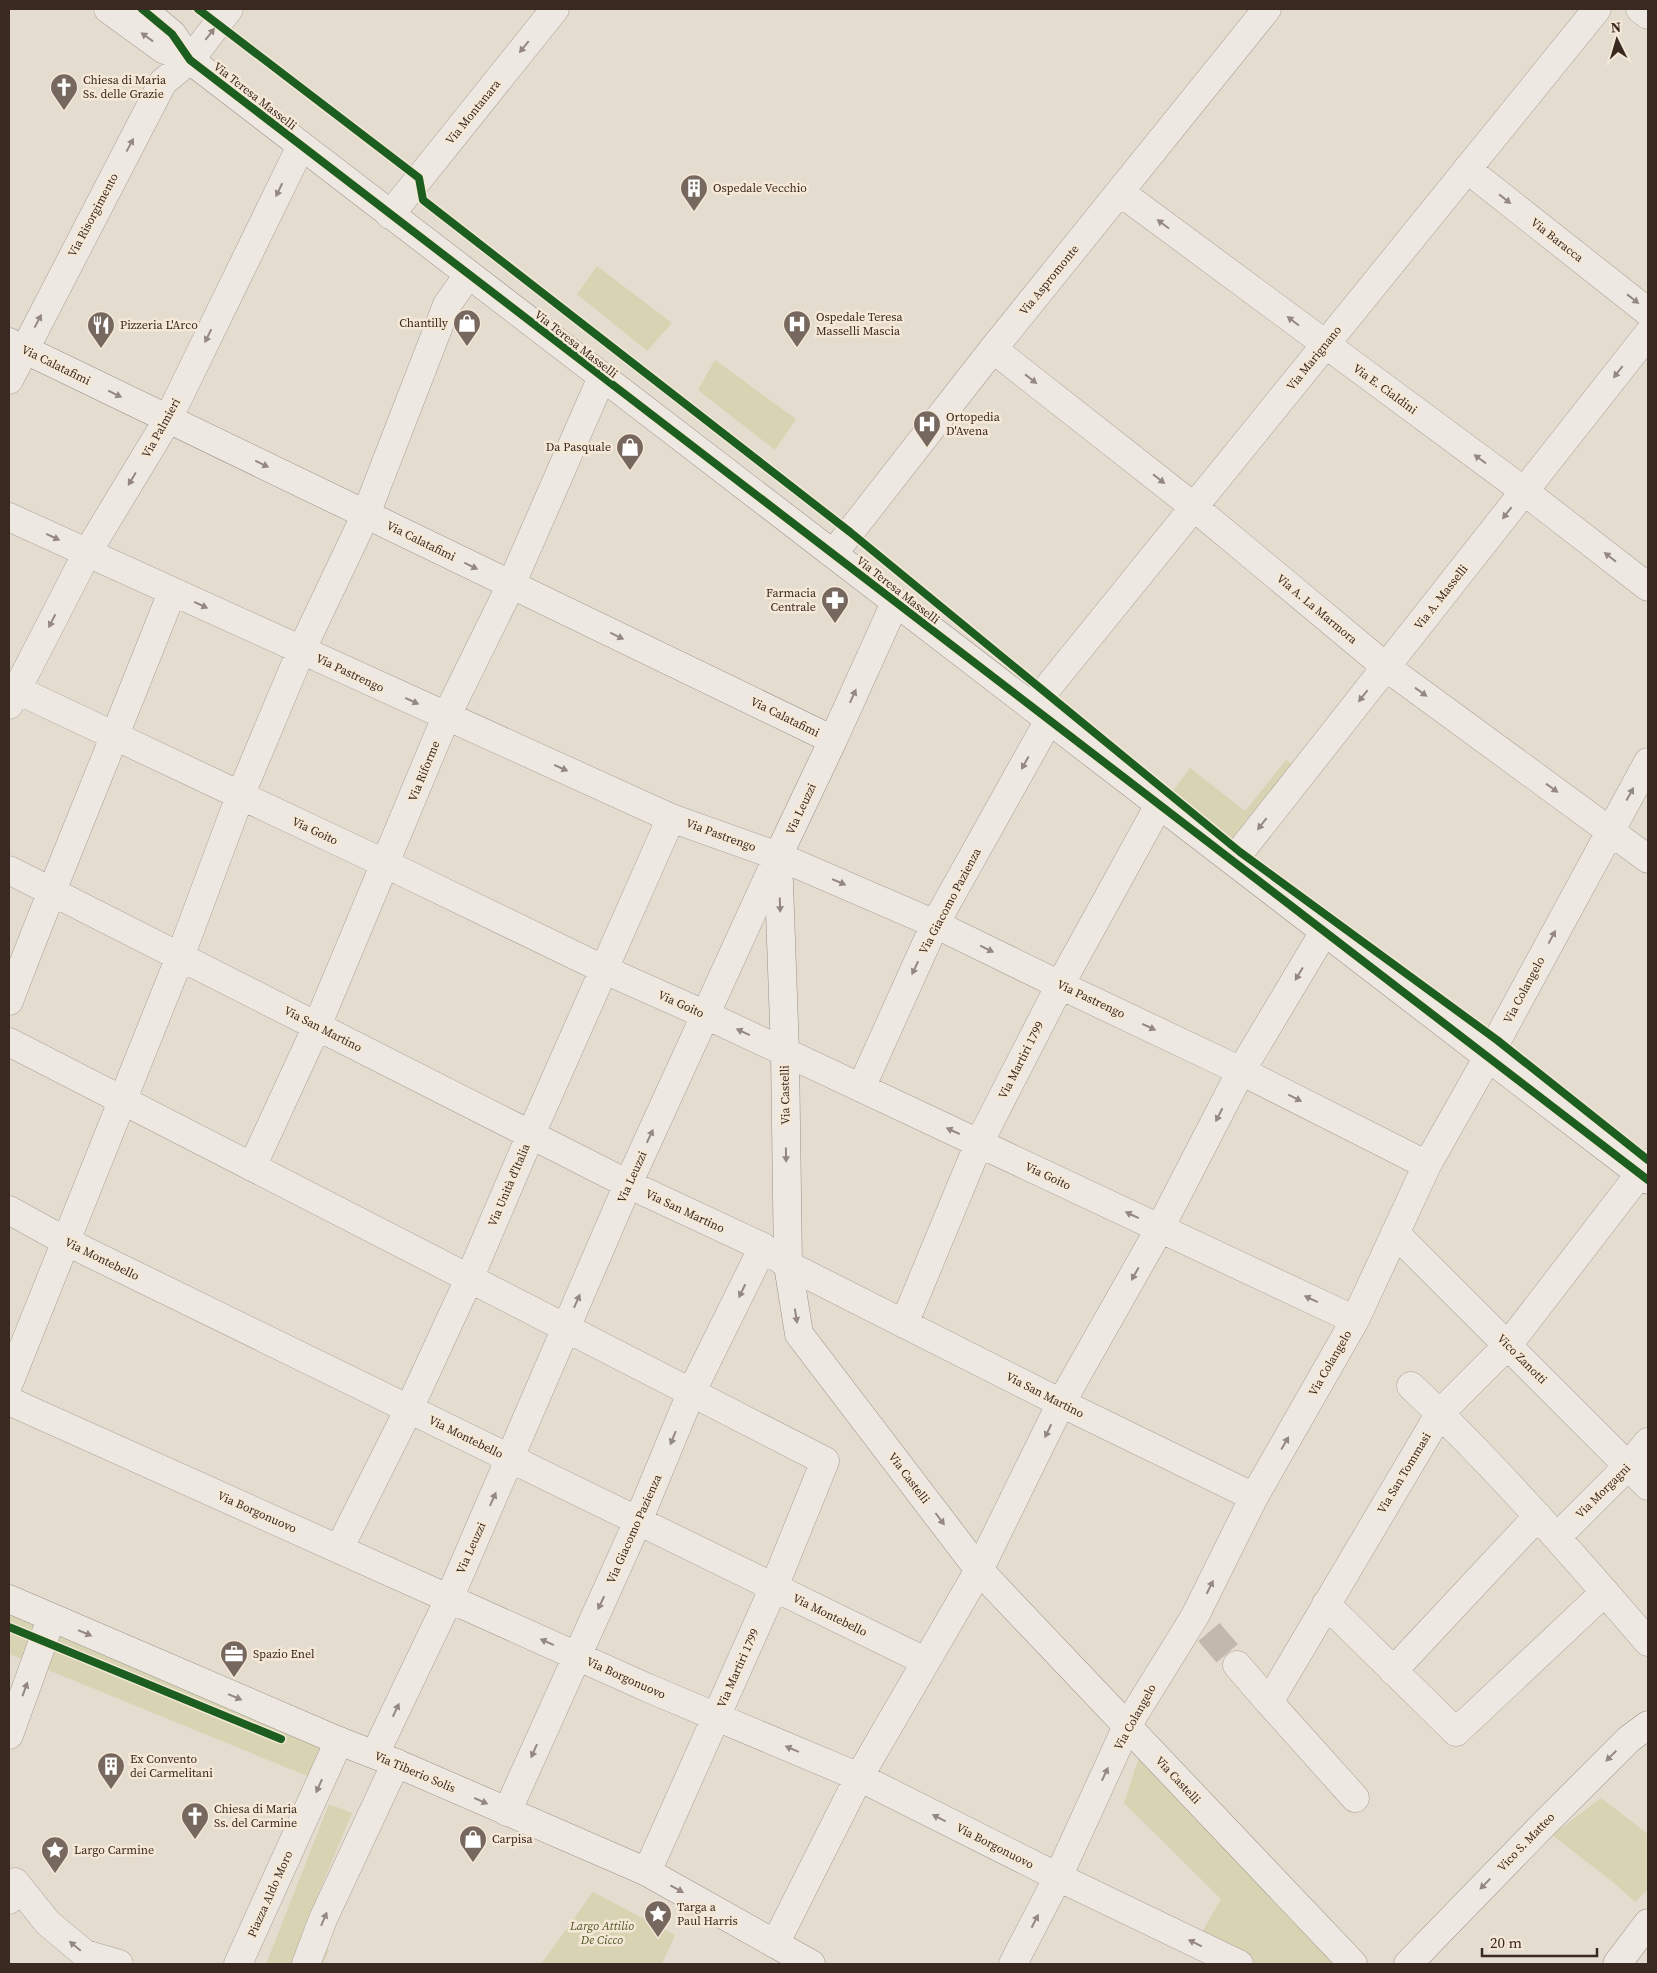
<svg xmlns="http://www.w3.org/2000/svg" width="1657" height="1973" font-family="'Source Serif 4',serif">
  <rect width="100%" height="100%" fill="#e5dcd0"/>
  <path fill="#d7d3b3" d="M597 266 672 323 647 351 577 294Z
    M715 360 796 419 775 450 698 390Z
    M1286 760 1300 769 1239 845 1172 792 1190 768 1245 811Z
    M9 1613 326 1746 312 1778 9 1654Z
    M1140 1754 1342 1964H1244L1197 1941 1221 1899 1124 1803Z
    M1601 1798 1648 1834V1889L1635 1902 1613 1882 1552 1835Z
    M329 1804 352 1813 302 1933 329 1950 323 1964H266Z
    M593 1892 675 1935 662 1964H541Z"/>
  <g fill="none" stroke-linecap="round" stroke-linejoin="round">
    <path stroke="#c3b8ad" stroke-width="28" stroke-dasharray="28 14" stroke-linecap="butt" d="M1209 1632 1237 1665"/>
    <g stroke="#aaa198" stroke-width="29">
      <path id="street" d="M108 9 163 49 190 60
        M1640 9 1648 15
        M1467 169 1648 312
        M1120 192 1524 491 1648 587
        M390 215 555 9
        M993 349 1194 507 1386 667 1648 859
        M9 380 163 82 190 60 229 9
        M9 517 671 818 778 856 935 924 1060 985 1241 1071 1427 1165
        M833 554 993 349 1267 9
        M9 686 386 864 605 970 706 1015 1355 1320
        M9 705 87 553 168 419 301 146
        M1032 707 1597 9
        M833 740 895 603
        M1233 861 1648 334
        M9 870 628 1184 763 1247 788 1265 1061 1403 1254 1497
        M9 1001C61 864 119 728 172 592
        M9 1042 825 1461 774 1587 647 1872
        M861 1088 935 924 1049 720
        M252 1167 317 1026 446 717 511 585 602 377
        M9 1210 65 1241 925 1661
        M1395 1233 1648 1486
        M904 1324 979 1143 1060 985 1159 805
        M9 1383 180 957 240 796 301 651 366 514 447 305 468 275
        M1411 1386C1496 1466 1572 1554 1648 1642
        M9 1401 648 1688 859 1777 1058 1877 1239 1964
        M1557 1537 1629 1465 1648 1442
        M339 1549 409 1409 469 1279 531 1134 671 818
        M1326 1604 1456 1732 1605 1592
        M1237 1665 1269 1702
        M1393 1671 1538 1516
        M9 1735 51 1619
        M375 1754 449 1599 628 1184 778 856
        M1355 1798 1269 1702 1440 1413 1508 1345 1648 1163
        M507 1812 638 1521 691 1393 763 1247
        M9 1900 15 1882 48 1923 85 1954 119 1964
        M775 1944 859 1777 979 1570 1061 1403 1160 1228 1241 1071 1324 932
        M238 1964 339 1741
        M306 1964 323 1919 396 1763
        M1013 1964 1058 1877 1127 1726 1195 1616 1254 1497 1355 1320 1427 1165 1488 1057 1648 762"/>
    </g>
    <g stroke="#9a9188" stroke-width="29">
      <path id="secondary" d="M142 9 172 34 190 60 1648 1180
        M9 342 833 740 778 856 785 1052 788 1265 799 1334 979 1570 1353 1964
        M9 1599 339 1741 396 1763 647 1872 811 1964
        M1408 1964 1542 1826 1629 1739 1648 1725
        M1617 1964 1648 1923"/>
    </g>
    <use href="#street" stroke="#ede8e1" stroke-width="28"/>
    <use href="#secondary" stroke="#ede8e1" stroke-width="28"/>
    <g stroke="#f5e8d6" stroke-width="11">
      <path id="cycleway" d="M142 9 172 34 190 60 1648 1180
        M198 9 419 178 423 200 850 532 1240 852 1497 1040 1648 1160
        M9 1627 281 1739"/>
    </g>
    <use href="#cycleway" stroke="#1b5e20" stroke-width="8"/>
  </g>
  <defs><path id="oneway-solid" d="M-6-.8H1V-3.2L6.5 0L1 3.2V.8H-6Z" transform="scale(1.25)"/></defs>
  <g fill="#948880">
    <use href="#oneway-solid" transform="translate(210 34) rotate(-52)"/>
    <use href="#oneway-solid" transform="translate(147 37) rotate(-144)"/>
    <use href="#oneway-solid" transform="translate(524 47) rotate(129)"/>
    <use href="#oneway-solid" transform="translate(130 145) rotate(-62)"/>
    <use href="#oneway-solid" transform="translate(279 190) rotate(116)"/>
    <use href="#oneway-solid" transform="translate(1505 199) rotate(38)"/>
    <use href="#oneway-solid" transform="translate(1163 224) rotate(-143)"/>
    <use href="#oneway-solid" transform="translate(1633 299) rotate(38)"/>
    <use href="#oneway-solid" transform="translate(38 321) rotate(-62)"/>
    <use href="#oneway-solid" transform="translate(1293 321) rotate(-143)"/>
    <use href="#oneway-solid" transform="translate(208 336) rotate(116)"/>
    <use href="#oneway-solid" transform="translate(1618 372) rotate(128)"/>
    <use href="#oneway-solid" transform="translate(1031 379) rotate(38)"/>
    <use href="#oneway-solid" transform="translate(115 394) rotate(26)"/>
    <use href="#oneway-solid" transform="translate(1480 459) rotate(-144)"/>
    <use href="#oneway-solid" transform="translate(262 464) rotate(26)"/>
    <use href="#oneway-solid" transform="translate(132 479) rotate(121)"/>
    <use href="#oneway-solid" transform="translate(1159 479) rotate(38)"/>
    <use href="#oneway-solid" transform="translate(1507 513) rotate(128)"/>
    <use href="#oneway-solid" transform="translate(53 537) rotate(25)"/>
    <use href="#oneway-solid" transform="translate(1610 557) rotate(-142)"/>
    <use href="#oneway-solid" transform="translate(471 566) rotate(26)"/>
    <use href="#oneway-solid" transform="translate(201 605) rotate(25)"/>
    <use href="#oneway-solid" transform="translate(52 621) rotate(117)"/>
    <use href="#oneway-solid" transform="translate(617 636) rotate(26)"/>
    <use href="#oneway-solid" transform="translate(1421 692) rotate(36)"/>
    <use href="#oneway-solid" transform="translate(853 696) rotate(-66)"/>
    <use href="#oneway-solid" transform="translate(1363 696) rotate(128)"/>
    <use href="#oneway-solid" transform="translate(412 701) rotate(25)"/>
    <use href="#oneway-solid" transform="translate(1025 763) rotate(119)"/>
    <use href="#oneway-solid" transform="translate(561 768) rotate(24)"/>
    <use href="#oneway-solid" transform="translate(1552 788) rotate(36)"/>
    <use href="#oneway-solid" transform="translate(1630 794) rotate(-61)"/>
    <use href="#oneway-solid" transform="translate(1262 824) rotate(128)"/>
    <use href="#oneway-solid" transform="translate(839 882) rotate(23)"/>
    <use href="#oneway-solid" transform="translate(780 905) rotate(88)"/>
    <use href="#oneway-solid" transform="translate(1552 937) rotate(-62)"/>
    <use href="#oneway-solid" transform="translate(987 949) rotate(26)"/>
    <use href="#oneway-solid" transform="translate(915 968) rotate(115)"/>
    <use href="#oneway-solid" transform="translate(1299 974) rotate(121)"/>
    <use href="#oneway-solid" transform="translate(1149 1027) rotate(25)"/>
    <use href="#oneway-solid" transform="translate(743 1032) rotate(-155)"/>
    <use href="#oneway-solid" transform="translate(1295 1098) rotate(27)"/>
    <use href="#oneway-solid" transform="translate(1219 1115) rotate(117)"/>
    <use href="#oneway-solid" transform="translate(953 1131) rotate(-155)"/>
    <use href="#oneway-solid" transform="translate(650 1136) rotate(-65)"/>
    <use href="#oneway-solid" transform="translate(786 1155) rotate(89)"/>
    <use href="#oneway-solid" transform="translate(1132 1215) rotate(-155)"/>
    <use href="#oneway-solid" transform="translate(1135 1274) rotate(119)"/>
    <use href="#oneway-solid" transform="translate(742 1291) rotate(116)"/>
    <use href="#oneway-solid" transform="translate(1311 1299) rotate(-155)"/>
    <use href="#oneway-solid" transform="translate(577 1301) rotate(-66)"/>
    <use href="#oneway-solid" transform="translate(796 1316) rotate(81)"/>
    <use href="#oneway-solid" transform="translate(1048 1431) rotate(116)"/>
    <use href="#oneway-solid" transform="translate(673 1438) rotate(112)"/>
    <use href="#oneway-solid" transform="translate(1285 1443) rotate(-60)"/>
    <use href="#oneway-solid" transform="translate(493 1499) rotate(-66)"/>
    <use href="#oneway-solid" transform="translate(940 1519) rotate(53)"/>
    <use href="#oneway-solid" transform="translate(1210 1587) rotate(-64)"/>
    <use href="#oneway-solid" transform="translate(601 1603) rotate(115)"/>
    <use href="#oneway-solid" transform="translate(85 1633) rotate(23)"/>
    <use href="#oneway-solid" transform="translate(547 1642) rotate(-156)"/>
    <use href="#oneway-solid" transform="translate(25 1689) rotate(-70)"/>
    <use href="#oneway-solid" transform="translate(235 1697) rotate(23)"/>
    <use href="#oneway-solid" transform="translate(396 1710) rotate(-65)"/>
    <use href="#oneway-solid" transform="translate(792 1749) rotate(-157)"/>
    <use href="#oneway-solid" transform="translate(534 1751) rotate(114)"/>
    <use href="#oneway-solid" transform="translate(1611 1756) rotate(135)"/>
    <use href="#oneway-solid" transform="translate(1105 1774) rotate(-65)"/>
    <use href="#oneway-solid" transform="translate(319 1786) rotate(114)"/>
    <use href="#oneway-solid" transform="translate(481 1801) rotate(24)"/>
    <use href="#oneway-solid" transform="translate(939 1818) rotate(-153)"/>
    <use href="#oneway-solid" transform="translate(1485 1884) rotate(134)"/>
    <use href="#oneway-solid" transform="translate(677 1889) rotate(29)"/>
    <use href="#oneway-solid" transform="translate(324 1919) rotate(-67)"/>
    <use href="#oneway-solid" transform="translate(1035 1921) rotate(-63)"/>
    <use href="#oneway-solid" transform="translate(1195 1943) rotate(-154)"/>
    <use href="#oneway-solid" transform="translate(75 1946) rotate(-140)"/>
  </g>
  <defs>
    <g id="church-pin" transform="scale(1.4375)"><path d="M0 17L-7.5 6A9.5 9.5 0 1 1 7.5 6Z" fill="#76685e" stroke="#f5e8d6"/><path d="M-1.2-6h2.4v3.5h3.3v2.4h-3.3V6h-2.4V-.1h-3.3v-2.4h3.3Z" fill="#fff"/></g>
    <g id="building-pin" transform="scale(1.4375)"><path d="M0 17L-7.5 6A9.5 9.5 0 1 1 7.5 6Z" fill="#76685e" stroke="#f5e8d6"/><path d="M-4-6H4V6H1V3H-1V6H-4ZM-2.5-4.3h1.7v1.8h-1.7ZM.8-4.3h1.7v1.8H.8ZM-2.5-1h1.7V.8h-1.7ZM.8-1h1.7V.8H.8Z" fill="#fff"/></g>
    <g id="shop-pin" transform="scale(1.4375)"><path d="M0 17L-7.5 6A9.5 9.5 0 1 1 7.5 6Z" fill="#76685e" stroke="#f5e8d6"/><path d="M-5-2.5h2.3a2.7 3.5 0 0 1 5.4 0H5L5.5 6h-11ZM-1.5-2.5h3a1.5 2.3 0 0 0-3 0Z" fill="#fff"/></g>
    <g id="hospital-pin" transform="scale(1.4375)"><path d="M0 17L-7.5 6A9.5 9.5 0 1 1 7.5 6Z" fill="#76685e" stroke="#f5e8d6"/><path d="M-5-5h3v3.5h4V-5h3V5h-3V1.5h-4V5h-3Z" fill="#fff"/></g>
    <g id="restaurant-pin" transform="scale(1.4375)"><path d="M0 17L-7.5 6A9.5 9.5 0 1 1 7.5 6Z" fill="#76685e" stroke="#f5e8d6"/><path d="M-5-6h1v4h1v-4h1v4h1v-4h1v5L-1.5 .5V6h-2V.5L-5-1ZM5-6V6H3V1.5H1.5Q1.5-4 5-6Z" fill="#fff"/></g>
    <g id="pharmacy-pin" transform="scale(1.4375)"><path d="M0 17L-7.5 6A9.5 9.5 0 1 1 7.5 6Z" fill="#76685e" stroke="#f5e8d6"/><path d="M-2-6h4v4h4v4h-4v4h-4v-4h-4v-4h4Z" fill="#fff"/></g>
    <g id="office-pin" transform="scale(1.4375)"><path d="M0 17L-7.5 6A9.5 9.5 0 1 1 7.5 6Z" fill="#76685e" stroke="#f5e8d6"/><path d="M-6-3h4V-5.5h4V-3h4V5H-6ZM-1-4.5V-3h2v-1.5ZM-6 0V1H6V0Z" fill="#fff"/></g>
    <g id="sight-pin" transform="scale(1.4375)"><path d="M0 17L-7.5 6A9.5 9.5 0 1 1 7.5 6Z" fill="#76685e" stroke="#f5e8d6"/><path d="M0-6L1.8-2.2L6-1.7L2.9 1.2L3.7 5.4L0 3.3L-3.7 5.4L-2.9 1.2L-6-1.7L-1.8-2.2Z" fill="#fff"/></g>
  </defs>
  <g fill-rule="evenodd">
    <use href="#church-pin" x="64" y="87"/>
    <use href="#building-pin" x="694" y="188"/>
    <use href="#shop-pin" x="467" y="323"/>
    <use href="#hospital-pin" x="797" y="324"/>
    <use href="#restaurant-pin" x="101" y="325"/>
    <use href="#hospital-pin" x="927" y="424"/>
    <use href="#shop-pin" x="630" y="447"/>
    <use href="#pharmacy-pin" x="835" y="600"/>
    <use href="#office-pin" x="234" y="1654"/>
    <use href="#building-pin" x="111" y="1766"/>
    <use href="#church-pin" x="195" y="1816"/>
    <use href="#shop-pin" x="473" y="1839"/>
    <use href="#sight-pin" x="55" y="1850"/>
    <use href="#sight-pin" x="658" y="1914"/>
  </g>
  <g text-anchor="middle" stroke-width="5" stroke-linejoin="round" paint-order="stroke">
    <g font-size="12" fill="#3a2920" stroke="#f5e8d6" text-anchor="start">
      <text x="83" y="84">Chiesa di Maria<tspan x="83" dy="14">Ss. delle Grazie</tspan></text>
      <text x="713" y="192">Ospedale Vecchio</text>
      <text x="816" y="321">Ospedale Teresa<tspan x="816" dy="14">Masselli Mascia</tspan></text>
      <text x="448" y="327" text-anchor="end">Chantilly</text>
      <text x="120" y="329">Pizzeria L'Arco</text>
      <text x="946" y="421">Ortopedia<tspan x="946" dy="14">D'Avena</tspan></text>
      <text x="611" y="451" text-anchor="end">Da Pasquale</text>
      <text x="816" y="597" text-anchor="end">Farmacia<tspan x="816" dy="14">Centrale</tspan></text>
      <text x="253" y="1658">Spazio Enel</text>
      <text x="130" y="1763">Ex Convento<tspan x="130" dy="14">dei Carmelitani</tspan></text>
      <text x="214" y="1813">Chiesa di Maria<tspan x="214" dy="14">Ss. del Carmine</tspan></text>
      <text x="492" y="1843">Carpisa</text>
      <text x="74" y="1854">Largo Carmine</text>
      <text x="677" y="1911">Targa a<tspan x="677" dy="14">Paul Harris</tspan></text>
    </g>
    <g font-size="12" fill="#3a2920" stroke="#f5e8d6">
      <text transform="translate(255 96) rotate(38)" y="4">Via Teresa Masselli</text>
      <text transform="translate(473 112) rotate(-51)" y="4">Via Montanara</text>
      <text transform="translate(93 215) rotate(-62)" y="4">Via Risorgimento</text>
      <text transform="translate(1557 240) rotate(38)" y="4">Via Baracca</text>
      <text transform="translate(1049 280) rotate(-51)" y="4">Via Aspromonte</text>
      <text transform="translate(576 344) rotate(38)" y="4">Via Teresa Masselli</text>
      <text transform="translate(1314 358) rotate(-51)" y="4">Via Marignano</text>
      <text transform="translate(56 365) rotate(26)" y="4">Via Calatafimi</text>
      <text transform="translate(1385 389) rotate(36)" y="4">Via E. Cialdini</text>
      <text transform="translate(161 428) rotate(-61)" y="4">Via Palmieri</text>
      <text transform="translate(421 541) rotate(26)" y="4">Via Calatafimi</text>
      <text transform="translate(898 590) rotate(38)" y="4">Via Teresa Masselli</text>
      <text transform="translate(1441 597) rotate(-52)" y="4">Via A. Masselli</text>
      <text transform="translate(1317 609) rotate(40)" y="4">Via A. La Marmora</text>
      <text transform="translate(350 673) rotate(25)" y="4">Via Pastrengo</text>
      <text transform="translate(785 717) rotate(26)" y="4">Via Calatafimi</text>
      <text transform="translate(424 771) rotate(-68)" y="4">Via Riforme</text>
      <text transform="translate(801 809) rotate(-65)" y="4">Via Leuzzi</text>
      <text transform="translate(315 831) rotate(25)" y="4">Via Goito</text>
      <text transform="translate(721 835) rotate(20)" y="4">Via Pastrengo</text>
      <text transform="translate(950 901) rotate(-62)" y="4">Via Giacomo Pazienza</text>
      <text transform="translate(1524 990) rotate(-62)" y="4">Via Colangelo</text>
      <text transform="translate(1091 999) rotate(25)" y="4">Via Pastrengo</text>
      <text transform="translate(681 1004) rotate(24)" y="4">Via Goito</text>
      <text transform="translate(323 1029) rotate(27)" y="4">Via San Martino</text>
      <text transform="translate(1021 1060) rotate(-63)" y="4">Via Martiri 1799</text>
      <text transform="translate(785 1095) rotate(-91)" y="4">Via Castelli</text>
      <text transform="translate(1048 1176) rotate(25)" y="4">Via Goito</text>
      <text transform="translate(632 1177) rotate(-66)" y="4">Via Leuzzi</text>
      <text transform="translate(509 1185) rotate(-67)" y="4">Via Unità d'Italia</text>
      <text transform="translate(685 1211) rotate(25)" y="4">Via San Martino</text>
      <text transform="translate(102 1259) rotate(26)" y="4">Via Montebello</text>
      <text transform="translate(1522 1359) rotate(45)" y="4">Vico Zanotti</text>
      <text transform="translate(1330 1363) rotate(-60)" y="4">Via Colangelo</text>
      <text transform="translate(1045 1395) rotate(27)" y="4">Via San Martino</text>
      <text transform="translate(466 1437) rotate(26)" y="4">Via Montebello</text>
      <text transform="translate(1404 1473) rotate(-59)" y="4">Via San Tommasi</text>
      <text transform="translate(909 1478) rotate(53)" y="4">Via Castelli</text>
      <text transform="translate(1603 1491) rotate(-45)" y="4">Via Morgagni</text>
      <text transform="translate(257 1512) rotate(24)" y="4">Via Borgonuovo</text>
      <text transform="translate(634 1529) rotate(-66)" y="4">Via Giacomo Pazienza</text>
      <text transform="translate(471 1548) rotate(-66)" y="4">Via Leuzzi</text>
      <text transform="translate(830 1615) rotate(26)" y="4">Via Montebello</text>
      <text transform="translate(738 1668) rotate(-66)" y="4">Via Martiri 1799</text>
      <text transform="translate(626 1678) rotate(24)" y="4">Via Borgonuovo</text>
      <text transform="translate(1135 1717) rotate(-61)" y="4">Via Colangelo</text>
      <text transform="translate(415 1772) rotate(23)" y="4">Via Tiberio Solis</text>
      <text transform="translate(1178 1780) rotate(47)" y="4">Via Castelli</text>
      <text transform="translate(1526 1842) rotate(-46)" y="4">Vico S. Matteo</text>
      <text transform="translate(995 1846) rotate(27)" y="4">Via Borgonuovo</text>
      <text transform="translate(270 1894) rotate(-66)" y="4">Piazza Aldo Moro</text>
    </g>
    <g font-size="12" font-style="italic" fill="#505627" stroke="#f5e8d6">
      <text x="602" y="1930">Largo Attilio<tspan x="602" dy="14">De Cicco</tspan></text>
    </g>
  </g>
  <rect width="1657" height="1973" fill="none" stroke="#3a2920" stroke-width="20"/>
  <g transform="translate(1617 40) rotate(355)" stroke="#f5e8d6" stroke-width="4" paint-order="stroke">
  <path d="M0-4L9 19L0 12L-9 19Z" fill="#3a2920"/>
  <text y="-8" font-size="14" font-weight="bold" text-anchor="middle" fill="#3a2920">N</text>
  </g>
  <path d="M1482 1948v8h115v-8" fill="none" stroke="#3a2920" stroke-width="2.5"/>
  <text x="1490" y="1948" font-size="15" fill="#3a2920" stroke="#f5e8d6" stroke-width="4" paint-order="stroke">20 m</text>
</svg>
